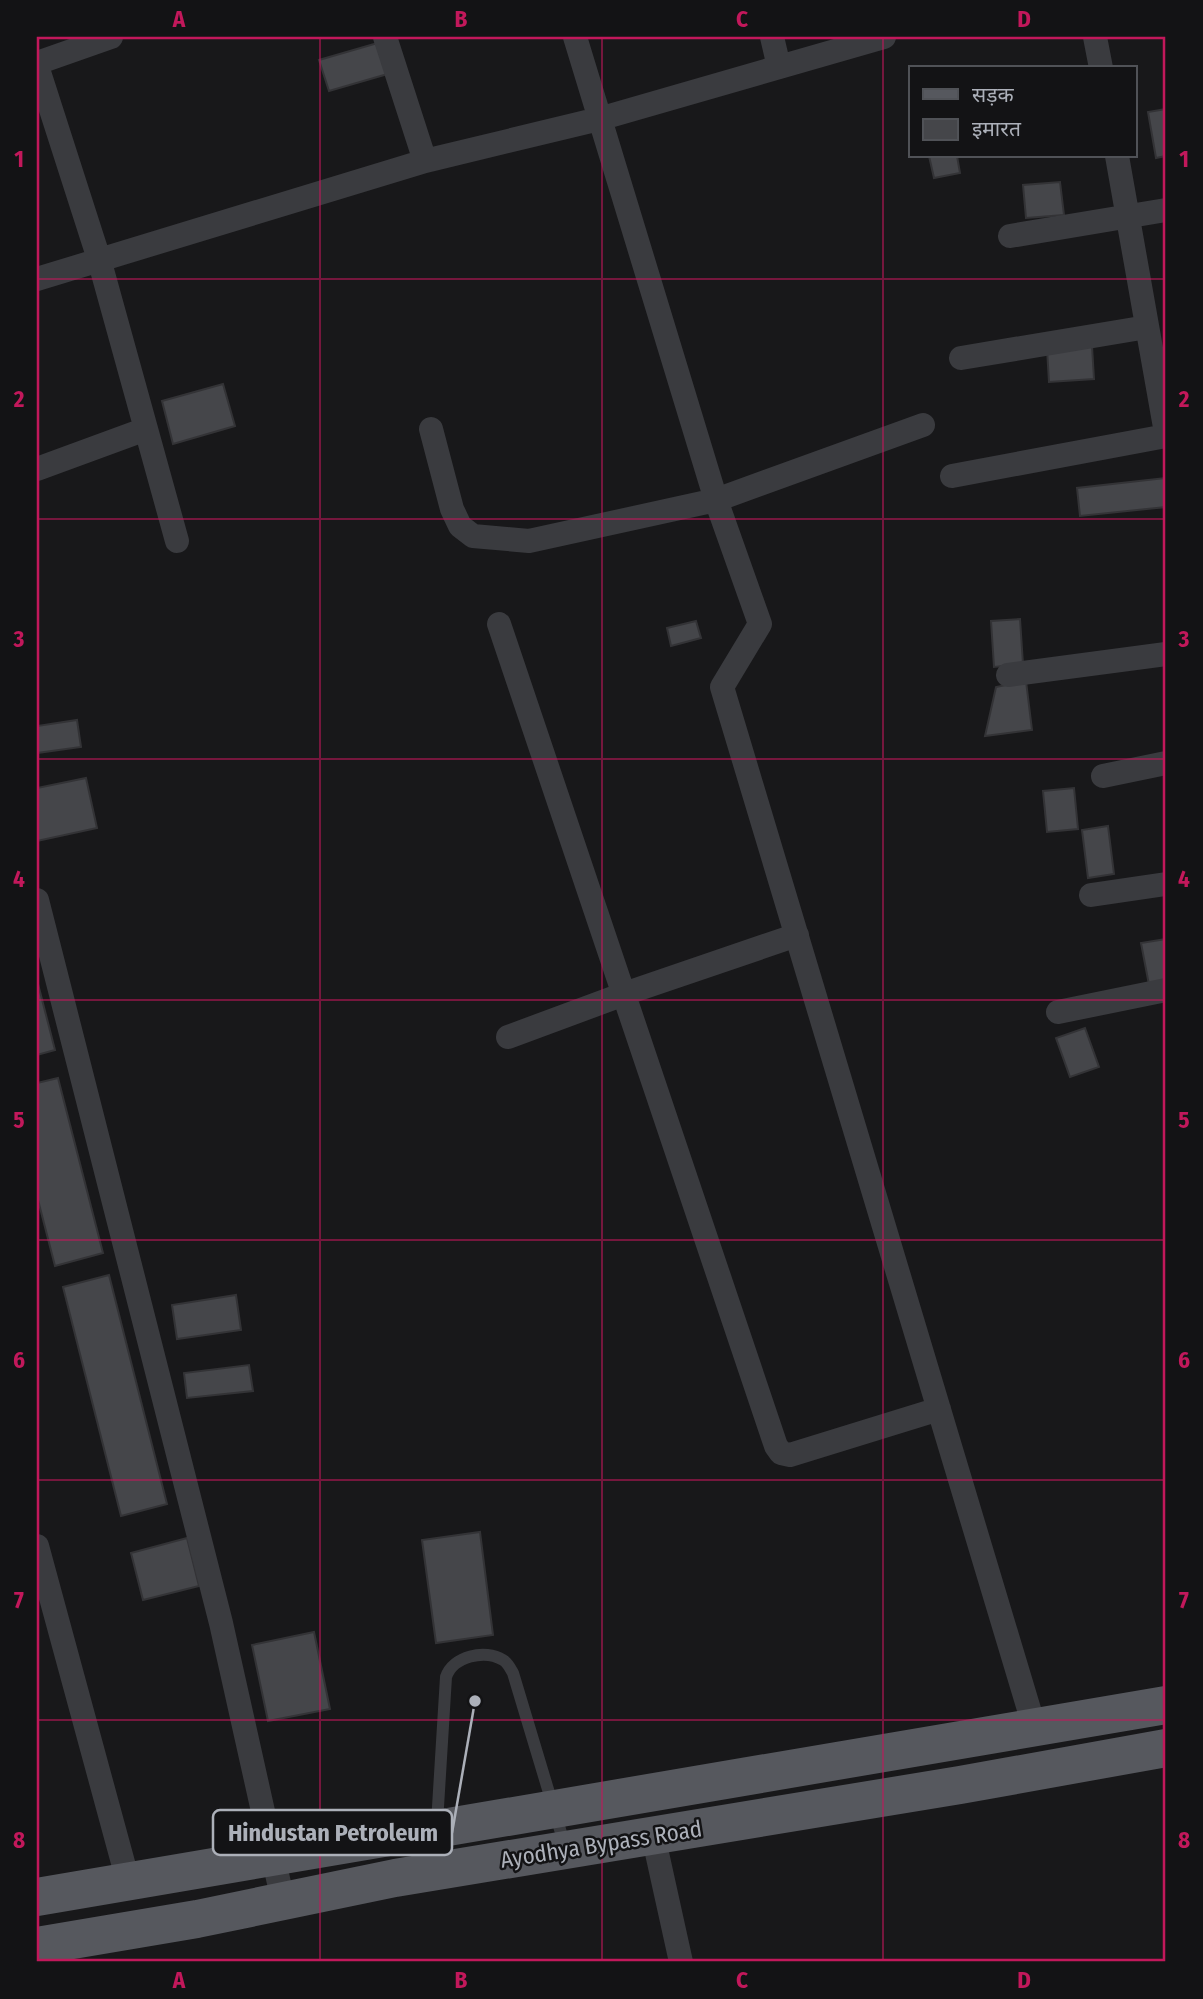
<svg xmlns="http://www.w3.org/2000/svg" width="1203" height="1999" font-family="'Fira Sans Condensed','Noto Sans Devanagari',sans-serif">
  <rect width="100%" height="100%" fill="#18181a"/>
  <path fill="#45464a" stroke="#333336" stroke-width="2" d="M381 42 391 73 329 91 319 60Z
    M1166 109V156L1156 158 1148 112Z
    M929 156H957L960 173 934 178Z
    M1060 182 1064 215 1026 218 1023 185Z
    M1092 346 1094 379 1049 382 1047 349Z
    M223 384 235 426 173 444 162 401Z
    M1165 478 1166 507 1080 516 1077 488Z
    M1020 619 1023 664 994 667 991 621Z
    M696 621 701 638 671 646 667 628Z
    M1026 681 1032 730 985 736 996 687Z
    M77 720 81 747 37 753V726Z
    M86 778 97 828 37 841V788Z
    M1074 788 1078 829 1047 832 1043 791Z
    M1108 826 1114 874 1088 878 1082 830Z
    M1166 939V987L1150 990 1141 943Z
    M37 980 55 1050 37 1055Z
    M1085 1028 1099 1067 1070 1077 1056 1038Z
    M58 1078 103 1253 55 1266 37 1196V1083Z
    M109 1275 167 1504 121 1516 63 1287Z
    M236 1295 241 1330 177 1339 172 1305Z
    M249 1365 253 1391 187 1398 184 1373Z
    M480 1532 493 1635 436 1643 422 1540Z
    M187 1538 199 1586 143 1600 131 1553Z
    M314 1632 330 1709 268 1721 252 1645Z"/>
  <g fill="none" stroke-linecap="round" stroke-linejoin="round">
    <path stroke="#3a3b3f" stroke-width="12" d="M437 1823 446 1677C453 1656 485 1649 503 1660 508 1663 510 1668 513 1673L565 1846"/>
    <path stroke="#3a3b3f" stroke-width="24" d="M385 37 425 161
      M575 37 716 500 760 624 722 687 1034 1726
      M772 37 779 67
      M1095 37 1101 68
      M37 63 111 37
      M37 66 99 259 177 541
      M1117 156 1166 433
      M1010 236 1166 210
      M37 279 425 161 599 119 884 37
      M961 358 1147 327
      M431 429 452 509 460 526 473 536 529 541 716 500 923 425
      M37 469 146 429
      M952 476 1166 436
      M499 624 776 1446 781 1453 790 1455 939 1409
      M1008 675 1166 654
      M1103 776 1166 763
      M1091 895 1166 884
      M37 900 221 1623 283 1901
      M1058 1012 1166 990
      M508 1037 624 994 797 935
      M37 1546 128 1881
      M653 1835 681 1962"/>
    <path stroke="#56585e" stroke-width="38" d="M37 1897 1166 1705
      M37 1946 197 1919 395 1878 960 1785 1166 1748"/>
  </g>
  <path fill="none" stroke="#c2185b" stroke-width="2" stroke-opacity="0.55" d="M320 37V1962M602 37V1962M883 37V1962M37 279H1166M37 519H1166M37 759H1166M37 1000H1166M37 1240H1166M37 1480H1166M37 1720H1166"/>
  <g text-anchor="middle" stroke-width="5" stroke-linejoin="round" paint-order="stroke">
    <g font-size="23" fill="#acb0b9" stroke="#131315">
      <text transform="translate(601 1844) rotate(-9)" y="8">Ayodhya Bypass Road</text>
    </g>
  </g>
  <path fill="none" stroke="#acb0b9" stroke-width="2.5" d="M475 1701L452 1833"/>
  <circle fill="#acb0b9" stroke="#131315" stroke-width="2.5" cx="475" cy="1701" r="7"/>
  <rect fill="#131315" stroke="#acb0b9" stroke-width="2.5" x="213" y="1810" width="239" height="45" rx="7"/>
  <g font-size="24" text-anchor="middle" font-weight="bold" fill="#acb0b9">
    <text x="333" y="1841">Hindustan Petroleum</text>
  </g>
  <rect width="1203" height="1999" fill="none" stroke="#131315" stroke-width="77"/>
  <rect x="909" y="66" width="228" height="91" fill="#131315" stroke="#505257" stroke-width="2"/>
  <rect x="923" y="89" width="35" height="10" fill="#56585e" stroke="#505257" stroke-width="2"/>
  <text x="972" y="102" font-size="21" fill="#acb0b9">सड़क</text>
  <rect x="923" y="119" width="35" height="21" fill="#45464a" stroke="#505257" stroke-width="2"/>
  <text x="972" y="136" font-size="21" fill="#acb0b9">इमारत</text>
  <rect x="38" y="38" width="1126" height="1922" fill="none" stroke="#c2185b" stroke-width="2.5"/>
  <g font-size="23" text-anchor="middle" font-weight="bold" fill="#c2185b">
    <text x="179" y="27">A</text>
    <text x="461" y="27">B</text>
    <text x="742" y="27">C</text>
    <text x="1024" y="27">D</text>
    <text x="19" y="167">1</text>
    <text x="1184" y="167">1</text>
    <text x="19" y="407">2</text>
    <text x="1184" y="407">2</text>
    <text x="19" y="647">3</text>
    <text x="1184" y="647">3</text>
    <text x="19" y="887">4</text>
    <text x="1184" y="887">4</text>
    <text x="19" y="1128">5</text>
    <text x="1184" y="1128">5</text>
    <text x="19" y="1368">6</text>
    <text x="1184" y="1368">6</text>
    <text x="19" y="1608">7</text>
    <text x="1184" y="1608">7</text>
    <text x="19" y="1848">8</text>
    <text x="1184" y="1848">8</text>
    <text x="179" y="1988">A</text>
    <text x="461" y="1988">B</text>
    <text x="742" y="1988">C</text>
    <text x="1024" y="1988">D</text>
  </g>
</svg>
